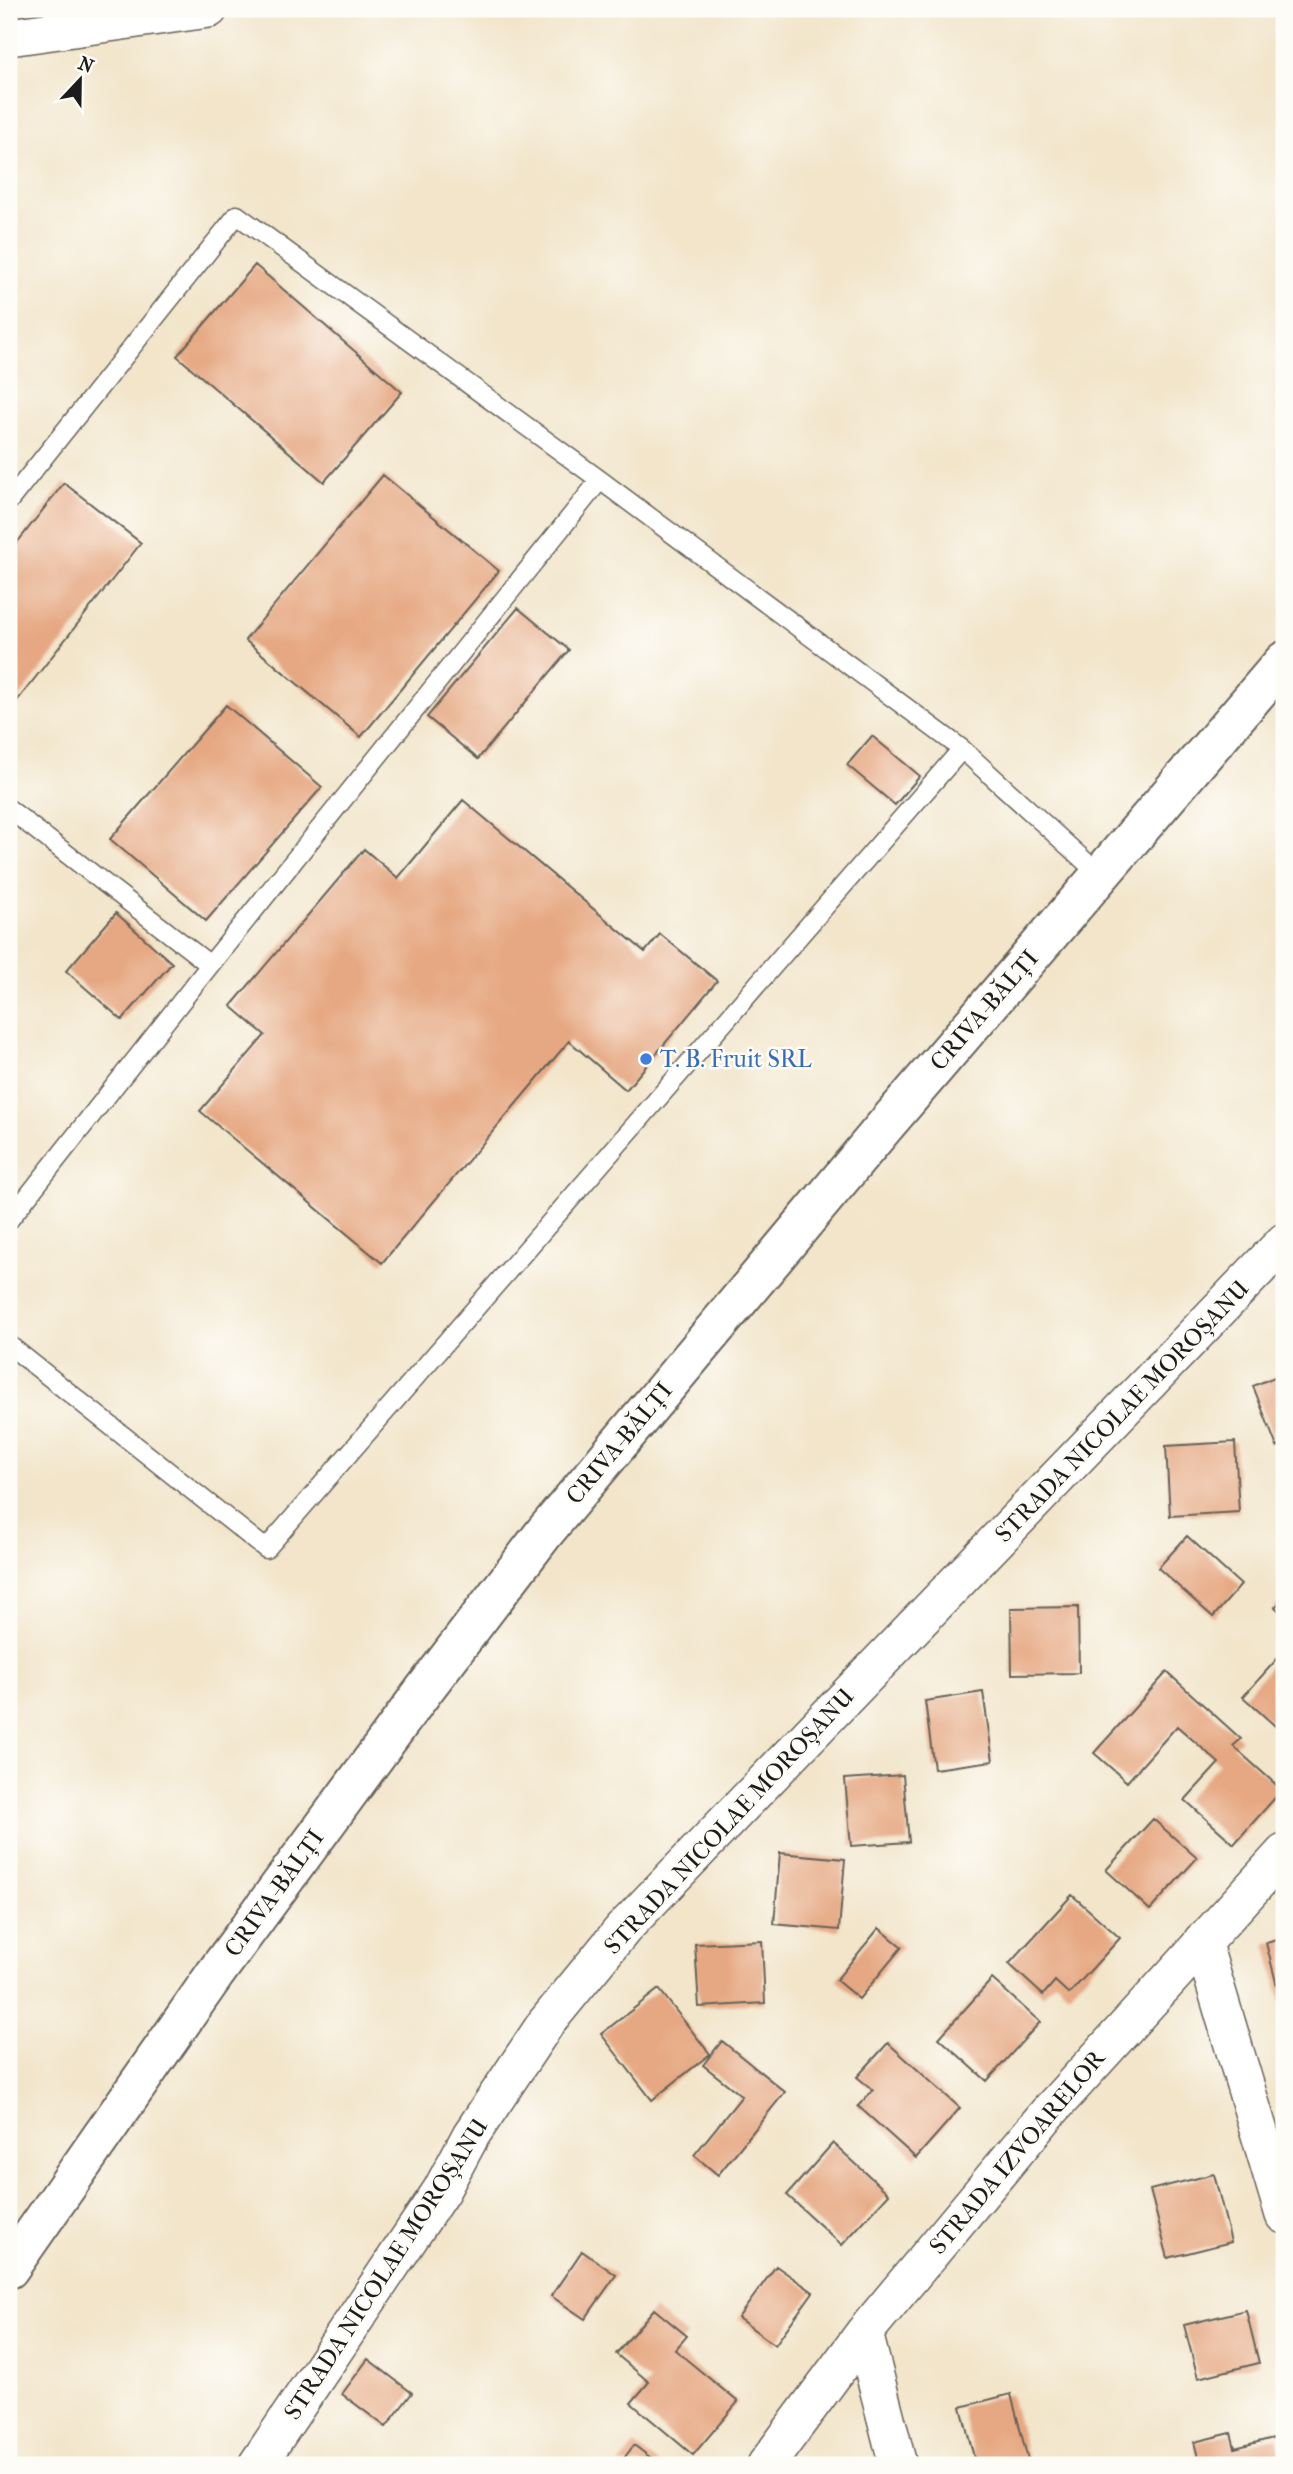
<svg xmlns="http://www.w3.org/2000/svg" width="1293" height="2474" font-family="'IM FELL French Canon',serif">
  <rect width="100%" height="100%" fill="#fdfcf7"/>
  <filter id="ink" filterUnits="userSpaceOnUse"><feTurbulence type="fractalNoise" baseFrequency=".0143" numOctaves="2"/><feDisplacementMap in="SourceGraphic" scale="14" xChannelSelector="R" yChannelSelector="G"/><feConvolveMatrix kernelMatrix="1 2 1 2 8 2 1 2 1" color-interpolation-filters="sRGB"/></filter>
  <filter id="wash" filterUnits="userSpaceOnUse"><feTurbulence type="fractalNoise" baseFrequency=".00686" numOctaves="4" result="noise"/><feDisplacementMap in="SourceGraphic" scale="28" xChannelSelector="R" yChannelSelector="G"/><feGaussianBlur stdDeviation="1.57" result="paint"/><feColorMatrix in="noise" values="0 0 0 0 0 0 0 0 0 0 0 0 0 0 0 0 0 1.4 0 .05"/><feComposite in="paint" operator="in"/></filter>
  <g filter="url(#wash)">
    <rect width="100%" height="100%" fill="#f2e5ca"/>
    <g id="blocks">
      <path fill="#e6a882" d="M255 265 402 392 324 482 177 356Z
        M383 475 499 571 361 737 245 640Z
        M64 483 141 543 13 706 9 702V553Z
        M518 608 569 650 478 759 427 717Z
        M226 705 322 787 206 921 110 839Z
        M872 736 920 776 895 805 847 765Z
        M463 800 645 952 660 934 717 981 626 1090 569 1041 382 1263 200 1111 265 1035 231 1006 364 849 398 878Z
        M116 913 172 963 122 1020 66 971Z
        M1284 1373V1444L1277 1447 1253 1386Z
        M1235 1442 1239 1512 1170 1516 1166 1446Z
        M1187 1536 1241 1585 1213 1617 1158 1568Z
        M1284 1598V1615L1275 1607Z
        M1078 1607 1079 1673 1012 1674 1011 1608Z
        M1284 1651V1734L1243 1697Z
        M1167 1672 1241 1739 1233 1746 1282 1790 1234 1844 1185 1800 1219 1763 1177 1726 1127 1782 1094 1753Z
        M983 1692 993 1761 934 1769 925 1701Z
        M903 1775 909 1842 851 1846 845 1779Z
        M1153 1819 1197 1858 1150 1910 1106 1870Z
        M780 1853 845 1859 839 1930 774 1924Z
        M1072 1895 1120 1938 1069 1994 1055 1981 1043 1995 1009 1964Z
        M879 1928 902 1947 859 1999 836 1980Z
        M1284 1938V2010H1283L1266 1943Z
        M762 1941 765 2003 699 2007 695 1944Z
        M992 1979 1040 2022 987 2081 939 2038Z
        M659 1989 710 2054 652 2100 601 2034Z
        M722 2041 785 2092 718 2175 694 2155 742 2096 703 2065Z
        M888 2043 960 2108 916 2158 858 2106 873 2090 857 2077Z
        M833 2143 889 2194 842 2245 787 2195Z
        M1214 2174 1231 2242 1168 2258 1150 2190Z
        M582 2251 616 2275 585 2319 551 2296Z
        M776 2266 813 2292 775 2345 738 2318Z
        M654 2309 687 2336 675 2350 738 2402 693 2455 631 2403 649 2382 616 2354Z
        M1246 2310 1259 2363 1198 2378 1184 2325Z
        M368 2359 412 2393 386 2427 342 2394Z
        M1011 2394 1028 2460 1006 2465H976L961 2407Z
        M1231 2433 1235 2448 1277 2437 1284 2465H1200L1194 2442Z
        M634 2445 660 2465H619Z"/>
    </g>
  </g>
  <g filter="url(#ink)">
    <use href="#blocks" fill-opacity="0" stroke="#676259" stroke-width="2"/>
    <g fill="none" stroke-linecap="round" stroke-linejoin="round">
      <g stroke="#676259" stroke-width="21">
        <path id="service" d="M9 501 237 215 600 480 962 749 1100 875
          M9 809 210 965
          M9 1220 210 965 600 480
          M9 1345 266 1549 962 749"/>
      </g>
      <g stroke="#676259" stroke-width="40">
        <path id="minor" d="M9 37 209 9
          M1202 1941 1284 2215
          M864 2333 898 2465
          M257 2465 441 2191 471 2135 546 2023 623 1929 1284 1242
          M766 2465 864 2333 1046 2115 1284 1853"/>
      </g>
      <g stroke="#676259" stroke-width="42">
        <path id="trunk" d="M9 2269 215 1974 424 1690 544 1533 884 1127 1284 661"/>
      </g>
      <use href="#service" stroke="#fff" stroke-width="18"/>
      <use href="#minor" stroke="#fff" stroke-width="37"/>
      <use href="#trunk" stroke="#fff" stroke-width="38"/>
    </g>
  </g>
  <circle fill="#3f7fe0" stroke="#fdfcf7" stroke-width="2.5" cx="646" cy="1059" r="7"/>
  <g text-anchor="middle" stroke-width="5" stroke-linejoin="round" paint-order="stroke">
    <g font-size="24" fill="#1c1c1c" stroke="#fdfcf7">
      <text transform="translate(984 1010) rotate(-49)" y="8">CRIVA-BĂLȚI</text>
      <text transform="translate(1122 1411) rotate(-46)" y="8">STRADA NICOLAE MOROȘANU</text>
      <text transform="translate(619 1443) rotate(-50)" y="8">CRIVA-BĂLȚI</text>
      <text transform="translate(729 1821) rotate(-47)" y="8">STRADA NICOLAE MOROȘANU</text>
      <text transform="translate(274 1893) rotate(-54)" y="8">CRIVA-BĂLȚI</text>
      <text transform="translate(1017 2152) rotate(-50)" y="8">STRADA IZVOARELOR</text>
      <text transform="translate(386 2269) rotate(-57)" y="8">STRADA NICOLAE MOROȘANU</text>
    </g>
    <g font-size="24" fill="#366cbe" stroke="#fdfcf7" text-anchor="start">
      <text x="660" y="1067">T. B. Fruit SRL</text>
    </g>
  </g>
  <rect width="1293" height="2474" fill="none" stroke="#fdfcf7" stroke-width="35"/>
  <g transform="translate(80 80) rotate(22)" stroke="#fdfcf7" stroke-width="5" paint-order="stroke">
  <path d="M0-5L12 26L0 18L-12 26Z" fill="#1c1c1c"/>
  <text y="-10" font-size="19" font-weight="bold" text-anchor="middle" fill="#1c1c1c">N</text>
  </g>
</svg>
